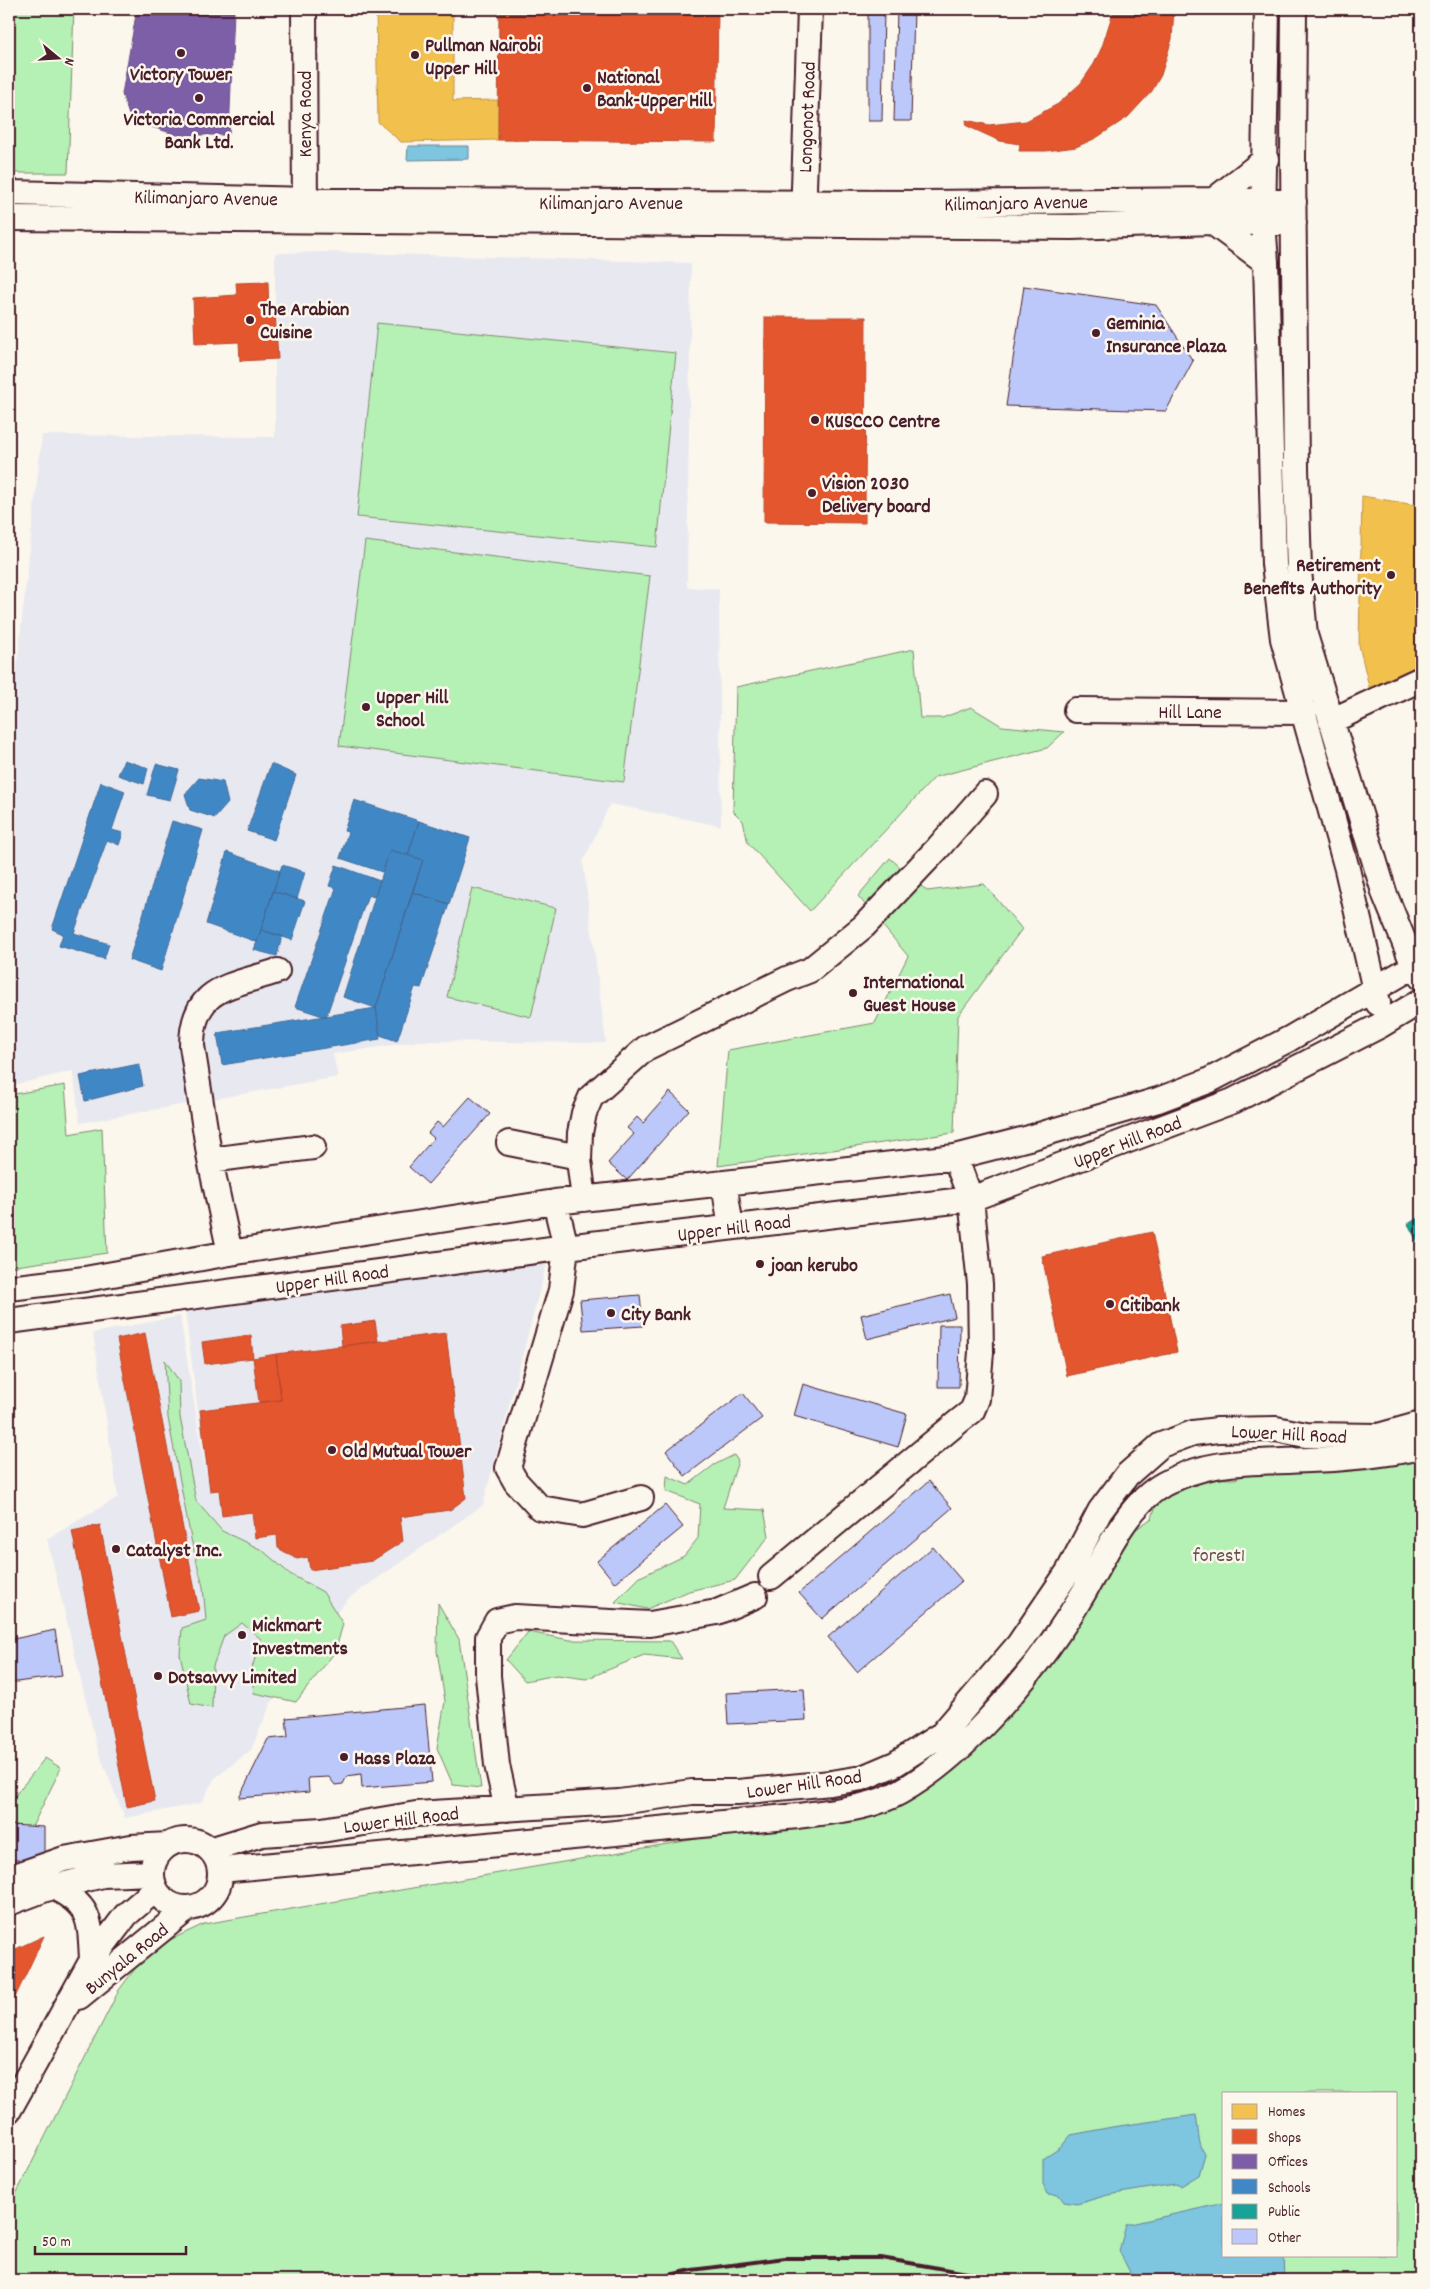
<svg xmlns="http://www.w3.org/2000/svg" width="1430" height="2289" font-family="Dekko,sans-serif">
  <rect width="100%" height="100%" fill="#fbf7ec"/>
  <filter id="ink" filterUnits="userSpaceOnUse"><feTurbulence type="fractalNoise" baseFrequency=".02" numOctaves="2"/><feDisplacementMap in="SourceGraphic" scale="10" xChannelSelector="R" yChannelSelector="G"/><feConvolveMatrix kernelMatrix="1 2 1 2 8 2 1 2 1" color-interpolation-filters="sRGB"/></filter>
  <g filter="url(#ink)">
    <path fill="#e8e9f0" d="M328 252 691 263 687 587 719 589 721 826 610 804 583 862 606 1043 420 1041 333 1054 338 1077 80 1123 73 1071 9 1086V740L42 435 275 437V253Z
      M549 1255 483 1505 349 1598 311 1643 272 1701 251 1750 214 1779 201 1803 125 1818 98 1751 47 1539 118 1497 93 1333 180 1316 207 1482 185 1311Z"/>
    <path fill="#b5f0b5" stroke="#808870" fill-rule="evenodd" d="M9 9H74L68 173H9Z
      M377 323 676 353 657 547 357 517Z
      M365 541 650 576 624 782 339 746Z
      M914 649 920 718H942L971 707 1002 726 1064 732 1047 748 935 777 810 911 748 843 743 821 733 811 736 687Z
      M890 858 927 891 984 884 1022 929 958 1016 954 1133 718 1166 728 1050 875 1023 908 956 858 896Z
      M472 888 556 908 531 1017 447 997Z
      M65 1085 69 1134 102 1128 107 1253 9 1267V1095Z
      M165 1360 179 1381 180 1417 196 1501 222 1531 262 1550 290 1574 323 1592 343 1624 335 1652 296 1702 254 1693 251 1671 261 1639 242 1623 224 1636 213 1666 212 1708 191 1704 180 1654 182 1628 206 1620 203 1587 191 1539 168 1418Z
      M1421 1448V2280H9V2208L119 1990 140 1962 170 1940 204 1924 731 1833 794 1804 850 1808 901 1803 1068 1636 1126 1536 1152 1518 1158 1498 1184 1478 1235 1479 1264 1466ZM1224 2093H1396V2255H1224Z
      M734 1455 738 1461 723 1508 764 1510 769 1536 735 1580 689 1591 647 1609 615 1602 640 1577 684 1556 698 1538 700 1504 666 1491 667 1476 688 1485 714 1465Z
      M438 1603 459 1639 481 1788 453 1785 437 1748 445 1701 437 1651Z
      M528 1632 570 1640 670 1641 682 1659 644 1655 586 1679 557 1675 525 1681 506 1660Z
      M45 1758 61 1768 32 1827 42 1848 9 1854V1803Z"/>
    <path fill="#7ec5df" stroke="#698397" d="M408 146H469V159L407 160Z
      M1196 2115C1199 2128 1197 2144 1205 2154L1199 2175 1181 2186 1175 2184 1108 2195 1077 2204 1064 2202 1059 2195 1048 2194 1043 2184V2159L1060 2148 1071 2135 1112 2127Z
      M1224 2203V2255H1284L1285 2280H1134L1119 2251 1126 2225Z"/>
    <path fill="#f2c14e" stroke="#c09044" d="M376 9H453V101L498 100V140L401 142 378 122Z
      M1362 496 1421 506V673L1370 691 1359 645Z"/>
    <path fill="#e4572e" stroke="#b6462d" d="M499 9H718L716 142 498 140Z
      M1114 9H1174L1172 39 1161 75 1152 91 1128 117 1096 138 1076 147 1046 151H1019L1020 144 1000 141 967 126 966 120 989 125 1026 121 1058 104 1081 83 1094 64 1102 47Z
      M268 282 269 312H275L278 359 240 361 239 342 195 344 193 298 237 295 236 283Z
      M765 317H866L865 523 764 522Z
      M1152 1232 1177 1352 1067 1376 1042 1256Z
      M375 1321 378 1341 342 1346 340 1326Z
      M145 1333 199 1611 171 1617 117 1339Z
      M446 1333 466 1498 450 1510 400 1517 403 1541 372 1561 310 1570 308 1557 297 1559 278 1548 277 1535 255 1538 252 1512 222 1516 219 1490 210 1491 200 1410 281 1400 276 1354Z
      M251 1335 253 1358 205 1364 202 1342Z
      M276 1354 281 1400 259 1402 253 1358Z
      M100 1525 155 1801 127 1807 72 1531Z
      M44 1936 9 2010V1952Z"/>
    <path fill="#7b5ea7" stroke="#6c4b82" d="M137 9 234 11 229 135H177L149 126 129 115 122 94Z"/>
    <path fill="#3f88c5" stroke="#426897" d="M124 760 148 768 144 784 118 775Z
      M156 764 179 770 170 800 147 795Z
      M271 764 296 775 274 840 247 831Z
      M199 778 223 782 228 803 215 818 190 810 185 794Z
      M101 782 125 791 112 830 123 833 119 845 107 840 74 933 109 944 104 959 59 946 63 934 52 929Z
      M354 800 419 821 408 855 390 850 382 872 340 858 348 832 344 831Z
      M172 821 203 830 161 971 129 960Z
      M419 821 470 838 449 904 412 892 423 860 408 855Z
      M390 850 423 860 376 1008 343 997Z
      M227 852 280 871 257 942 206 924Z
      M282 865 305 872 297 899 273 891Z
      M336 865 380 881 374 897 368 895 326 1017 295 1007 336 888 329 886Z
      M273 891 305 901 292 940 261 930Z
      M412 892 449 904 421 988 415 987 397 1041 380 1035 376 1008Z
      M261 930 282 936 277 956 254 950Z
      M376 1008 380 1039 222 1065 217 1033Z
      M139 1064 143 1086 85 1101 80 1076Z"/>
    <path fill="#17a398" stroke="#267b77" d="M1421 1216V1244L1419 1245 1408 1224Z"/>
    <path fill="#bcc8f9" stroke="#4a1f2b" d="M868 9H884L882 121H868Z
      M897 9H914L911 121H894Z
      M1024 286 1156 305 1193 361 1166 411 1006 406Z
      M670 1092 689 1110 627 1180 608 1163 634 1134 627 1128 637 1117 643 1123Z
      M470 1097 490 1114 428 1184 409 1167 434 1138 428 1133 437 1122 443 1127Z
      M950 1294 955 1317 867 1339 861 1315Z
      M640 1295 643 1326 583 1330 580 1300Z
      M939 1325H960L959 1387H938Z
      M803 1384 907 1414 898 1447 794 1416Z
      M743 1393 762 1418 685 1476 666 1451Z
      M929 1481 952 1508 822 1619 799 1593Z
      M665 1505 683 1527 615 1583 597 1561Z
      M933 1547 962 1581 857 1672 828 1637Z
      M55 1630 62 1676 9 1683V1640Z
      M804 1689 806 1720 728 1724 726 1693Z
      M425 1705 432 1782 362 1788 361 1774 347 1776 343 1784 335 1785 329 1777 308 1778 309 1792 239 1798 268 1739 288 1737 286 1718Z
      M11 1825 44 1827V1860H9Z"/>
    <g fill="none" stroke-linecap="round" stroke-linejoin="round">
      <g stroke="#4a1f2b" stroke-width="28">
        <path id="minor" d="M304 9 305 216
          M1267 9 1263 221 1266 262 1274 564 1283 639 1347 869 1378 1003
          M1294 9 1293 159 1296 468 1299 570 1305 635 1385 895 1414 966 1421 977
          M9 193 353 201 925 203 1214 200 1294 202
          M1214 200 1266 159
          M9 218 1072 227 1212 222 1294 223
          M803 218 810 9
          M1212 222 1266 262
          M1076 710 1305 712
          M1331 721 1421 679
          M509 1143 579 1157
          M210 1160 313 1147
          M724 1183 731 1227
          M584 1199 579 1160 580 1133 584 1113 591 1097 646 1048 787 979 810 970 864 926 938 848 985 794
          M555 1202 566 1247 561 1290 508 1468 516 1482 540 1508 582 1515 641 1498
          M230 1253 210 1160 192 1046C192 986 230 987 277 971
          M9 1288 85 1279 230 1253 555 1202 955 1157 1029 1138 1158 1100 1208 1081 1289 1039 1421 962
          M9 1321 566 1247 971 1199 1233 1101 1381 1025 1421 1001
          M771 1577 958 1422 972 1411 977 1399 981 1352 980 1284 971 1199 955 1157
          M507 1809 497 1765 488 1676V1637L497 1621 515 1617 650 1624 717 1612 755 1596
          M152 1874a34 34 0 1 1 68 0a34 34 0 1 1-68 0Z
          M210 1850 262 1834 322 1830 416 1814 619 1802 692 1792H738L831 1783 862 1778 895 1764 942 1734 1019 1644 1068 1572 1100 1511 1127 1475 1161 1445 1193 1433 1218 1430 1276 1429 1306 1435 1378 1436 1421 1424
          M220 1870 798 1816C831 1811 870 1809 900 1792 970 1753 1044 1661 1084 1592 1104 1557 1127 1504 1164 1484 1211 1458 1258 1463 1309 1460 1347 1459 1384 1455 1421 1447
          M9 1878 64 1859 131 1847 168 1845
          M53 1887C91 1905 90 1920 92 1960
          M9 1903 46 1889 103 1875 151 1873
          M79 1997 187 1909
          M9 2110 92 1960 126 1915 155 1890"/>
      </g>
      <use href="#minor" stroke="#fbf7ec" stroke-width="24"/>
      <path stroke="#4a1f2b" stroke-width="4" d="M646 2280 692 2270 785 2258H881L973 2274 989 2280"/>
    </g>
  </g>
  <g fill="#4a1f2b" stroke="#fbf7ec" stroke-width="2">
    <circle cx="181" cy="53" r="5"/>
    <circle cx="415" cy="55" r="5"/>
    <circle cx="587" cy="88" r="5"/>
    <circle cx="199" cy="98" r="5"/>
    <circle cx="250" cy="320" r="5"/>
    <circle cx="1096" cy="333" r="5"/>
    <circle cx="815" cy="420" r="5"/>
    <circle cx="812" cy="493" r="5"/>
    <circle cx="1391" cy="575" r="5"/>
    <circle cx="366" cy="707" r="5"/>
    <circle cx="853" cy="993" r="5"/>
    <circle cx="760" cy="1264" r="5"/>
    <circle cx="1110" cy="1304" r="5"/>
    <circle cx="611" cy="1313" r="5"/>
    <circle cx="332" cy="1450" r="5"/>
    <circle cx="116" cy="1549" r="5"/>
    <circle cx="242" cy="1635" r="5"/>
    <circle cx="158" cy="1676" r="5"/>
    <circle cx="344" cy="1757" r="5"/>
  </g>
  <g text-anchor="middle" stroke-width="5" stroke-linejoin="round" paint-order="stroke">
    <g font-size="20" font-weight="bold" fill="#4a1f2b" stroke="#fbf7ec" text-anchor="start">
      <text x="425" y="51">Pullman Nairobi<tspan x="425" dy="23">Upper Hill</tspan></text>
      <text x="181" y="80" text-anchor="middle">Victory Tower</text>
      <text x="597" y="83">National<tspan x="597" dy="23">Bank-Upper Hill</tspan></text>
      <text x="199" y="125" text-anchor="middle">Victoria Commercial<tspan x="199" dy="23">Bank Ltd.</tspan></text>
      <text x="260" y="315">The Arabian<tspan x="260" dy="23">Cuisine</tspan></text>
      <text x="1106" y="329">Geminia<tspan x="1106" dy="23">Insurance Plaza</tspan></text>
      <text x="825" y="427">KUSCCO Centre</text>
      <text x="822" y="489">Vision 2030<tspan x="822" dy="23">Delivery board</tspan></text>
      <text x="1381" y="571" text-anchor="end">Retirement<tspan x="1381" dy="23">Benefits Authority</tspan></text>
      <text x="376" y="703">Upper Hill<tspan x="376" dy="23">School</tspan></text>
      <text x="863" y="988">International<tspan x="863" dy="23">Guest House</tspan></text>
      <text x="770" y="1271">joan kerubo</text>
      <text x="1120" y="1311">Citibank</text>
      <text x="621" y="1320">City Bank</text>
      <text x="342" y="1457">Old Mutual Tower</text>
      <text x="126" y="1556">Catalyst Inc.</text>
      <text x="252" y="1631">Mickmart<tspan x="252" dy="23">Investments</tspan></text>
      <text x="168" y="1683">Dotsavvy Limited</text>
      <text x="354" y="1764">Hass Plaza</text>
    </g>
    <g font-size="20" fill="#4a1f2b" stroke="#fbf7ec">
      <text transform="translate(304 114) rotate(-90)" y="7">Kenya Road</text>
      <text transform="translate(806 117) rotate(-88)" y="7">Longonot Road</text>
      <text transform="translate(206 197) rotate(1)" y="7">Kilimanjaro Avenue</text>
      <text x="611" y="209">Kilimanjaro Avenue</text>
      <text transform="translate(1016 202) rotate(-1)" y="7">Kilimanjaro Avenue</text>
      <text x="1190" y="718">Hill Lane</text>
      <text transform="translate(1127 1141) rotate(-21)" y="7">Upper Hill Road</text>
      <text transform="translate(734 1227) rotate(-7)" y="7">Upper Hill Road</text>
      <text transform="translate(332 1278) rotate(-8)" y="7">Upper Hill Road</text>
      <text transform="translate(1289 1433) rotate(3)" y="7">Lower Hill Road</text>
      <text transform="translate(804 1783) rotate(-8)" y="7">Lower Hill Road</text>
      <text transform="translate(401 1819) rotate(-7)" y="7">Lower Hill Road</text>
      <text transform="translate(126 1958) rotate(-39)" y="7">Bunyala Road</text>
    </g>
    <g font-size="20" fill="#65534e" stroke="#fbf7ec">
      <text x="1219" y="1561">forest1</text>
    </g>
  </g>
  <rect width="1430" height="2289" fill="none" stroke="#fbf7ec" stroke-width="30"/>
  <rect x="15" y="15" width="1400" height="2259" fill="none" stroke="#4a1f2b" stroke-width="2" filter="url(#ink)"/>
  <rect x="1222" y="2092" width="175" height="165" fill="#fbf7ec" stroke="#b4a19f"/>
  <rect x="1232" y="2104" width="25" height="15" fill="#f2c14e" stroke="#b4a19f"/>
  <text x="1268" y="2116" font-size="15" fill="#4a1f2b">Homes</text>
  <rect x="1232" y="2129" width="25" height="15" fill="#e4572e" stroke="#b4a19f"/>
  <text x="1268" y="2142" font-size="15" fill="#4a1f2b">Shops</text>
  <rect x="1232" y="2154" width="25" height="15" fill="#7b5ea7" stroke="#b4a19f"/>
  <text x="1268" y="2166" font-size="15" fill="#4a1f2b">Offices</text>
  <rect x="1232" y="2179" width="25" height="15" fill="#3f88c5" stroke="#b4a19f"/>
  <text x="1268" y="2192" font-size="15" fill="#4a1f2b">Schools</text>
  <rect x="1232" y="2204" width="25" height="15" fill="#17a398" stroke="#b4a19f"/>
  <text x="1268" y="2216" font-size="15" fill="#4a1f2b">Public</text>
  <rect x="1232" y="2229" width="25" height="15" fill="#bcc8f9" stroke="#b4a19f"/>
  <text x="1268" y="2242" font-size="15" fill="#4a1f2b">Other</text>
  <g transform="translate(58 58) rotate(108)" stroke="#fbf7ec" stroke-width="4" paint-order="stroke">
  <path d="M0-4L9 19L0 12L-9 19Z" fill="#4a1f2b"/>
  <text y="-8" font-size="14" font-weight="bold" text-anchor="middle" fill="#4a1f2b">N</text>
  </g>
  <path d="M35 2246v8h151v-8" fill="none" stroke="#4a1f2b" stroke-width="2.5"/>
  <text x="42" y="2246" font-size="15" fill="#4a1f2b" stroke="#fbf7ec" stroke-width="4" paint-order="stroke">50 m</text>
</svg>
